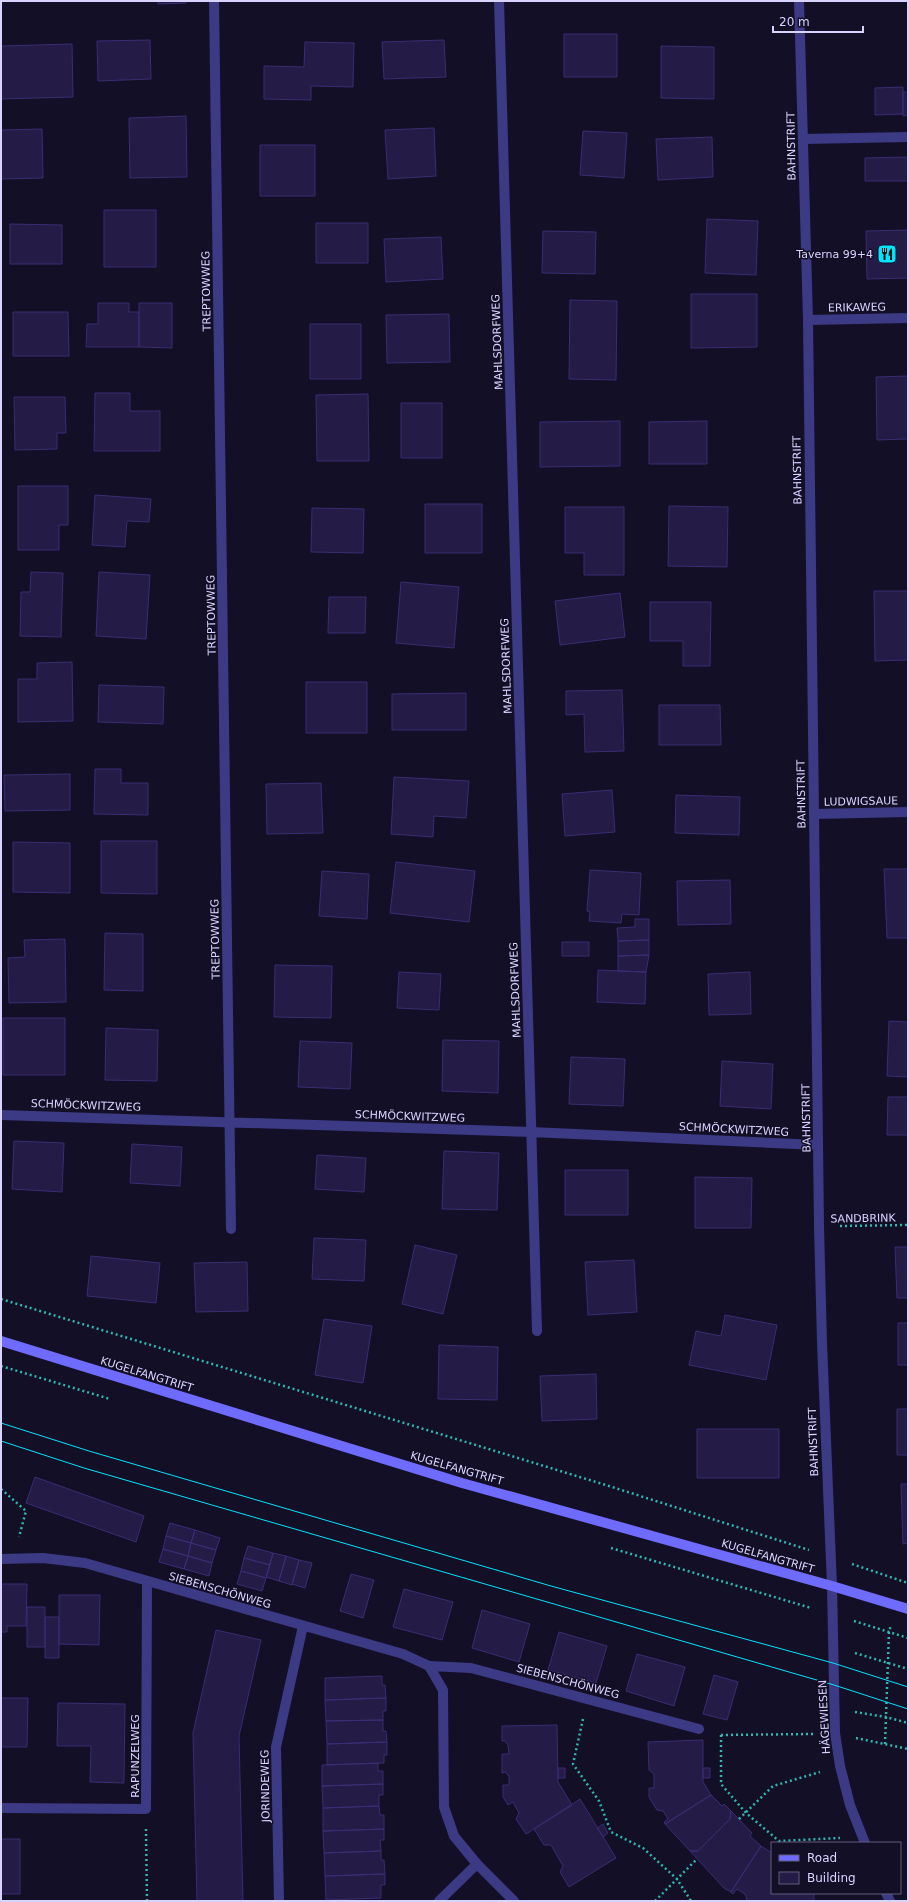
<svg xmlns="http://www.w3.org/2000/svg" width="909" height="1902" font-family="'DejaVu Sans',sans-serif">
  <rect width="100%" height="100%" fill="#130f26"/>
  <path fill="#241b47" stroke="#3b2d73" d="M158 1H186V3L158 4Z
    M564 34H617V77H564Z
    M150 40 151 79 98 81 97 41Z
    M444 40 446 77 384 79 382 42Z
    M305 42 354 43 353 87 311 86V100L264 99V66L304 67Z
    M72 44 73 97 1 99V46Z
    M661 46 714 47V99L661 98Z
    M903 87V114L875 115V88Z
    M903 92H908V115L903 116Z
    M186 116 187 177 130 178 129 118Z
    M434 128 436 176 388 179 385 130Z
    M42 129 43 178 1 179V130Z
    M583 131 627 133 624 178 580 175Z
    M712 137 713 177 658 180 656 139Z
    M260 145H315V196H260Z
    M908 157V181H865V158Z
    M104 210H156V267H104Z
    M707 219 758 221 756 275 705 273Z
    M316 223H368V263H316Z
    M10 224 62 225V264H10Z
    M908 230V278L867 279 866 231Z
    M543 231 596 232 595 274 542 273Z
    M441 237 443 279 386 282 384 239Z
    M691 294H757V347L691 348Z
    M570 300 617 301 616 380 569 379Z
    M98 303H129V312H139V347H86L87 324H98Z
    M139 303H172V348L139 347Z
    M13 312H68L69 356H13Z
    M449 314 450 362 387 363 386 315Z
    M310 324H361V379H310Z
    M908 376V439L877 440 876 377Z
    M95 393H130V411H160V451H94Z
    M368 394 369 461H317L316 395Z
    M14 397H65L66 433H57V449L15 450Z
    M401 403H442V458H401Z
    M620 421V466L540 467V422Z
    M707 421V464H649V422Z
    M18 486H68V525H59V550H18Z
    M95 495 151 499 149 522 127 521 125 547 92 545Z
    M425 504H482V553H425Z
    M669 506 728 507 727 567 668 566Z
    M565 507H624V575H584V553H565Z
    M312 508 364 509 363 553 311 552Z
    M31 572 63 573 61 637 20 636 21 592H30Z
    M99 572 150 575 146 639 96 636Z
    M401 582 459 587 454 648 396 643Z
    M874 591H908V660L875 661Z
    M620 593 625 637 560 645 555 601Z
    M329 597H366L365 633H328Z
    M650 602H711L710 666H683V641H650Z
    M72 662 73 721 18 722V679H37V663Z
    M306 682H367V733H306Z
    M99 685 164 687 163 724 98 722Z
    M622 690 624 751 585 752 584 714 566 715V691Z
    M466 693V730H392V694Z
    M659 705H720L721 745H659Z
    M95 769H121V783H148V815L94 814Z
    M70 774V810L5 811 4 775Z
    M394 777 469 781 466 818 434 816 433 837 391 834Z
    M321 783 323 833 267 834 266 784Z
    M612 790 615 832 565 836 562 794Z
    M676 795 740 797 739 835 675 833Z
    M101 841H157V894L101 893Z
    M13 842 70 843V893L13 892Z
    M396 862 475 871 469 922 390 913Z
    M884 869H908V938H887Z
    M590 870 641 873 639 915 622 914 621 923 589 921 590 912 587 911Z
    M322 871 369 874 367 919 319 916Z
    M730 880 731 924 678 925 677 881Z
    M635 919H649V940L618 941 617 928 635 927Z
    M105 933 143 934V991L104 990Z
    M65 939 66 1002 9 1003 8 958 25 957 24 940Z
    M649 940V955L618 956V941Z
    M562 942H589V956H562Z
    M649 955 646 972 618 971V956Z
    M275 965 332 966 331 1018 274 1017Z
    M598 970 646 972 645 1004 597 1002Z
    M399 972 441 974 439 1010 397 1008Z
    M750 972 751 1014 709 1015 708 974Z
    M3 1018H65V1075H3Z
    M889 1021 908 1022V1077L887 1076Z
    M106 1028 158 1030 157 1081 105 1080Z
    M443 1040 499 1041 498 1093 442 1091Z
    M300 1041 352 1043 350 1089 298 1087Z
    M571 1057 625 1059 623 1106 569 1104Z
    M722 1061 773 1064 771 1109 720 1106Z
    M888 1097H908V1135H887Z
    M14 1141 64 1143 62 1192 12 1189Z
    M132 1144 182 1147 180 1186 130 1183Z
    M444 1151 499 1153 497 1210 442 1209Z
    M317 1155 366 1158 364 1192 315 1189Z
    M565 1170H628V1215H565Z
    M695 1177 752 1178 751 1228H695Z
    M314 1238 366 1240 364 1281 312 1279Z
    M415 1245 457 1255 443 1314 402 1304Z
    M895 1247H908V1298H897Z
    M91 1256 160 1263 156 1303 87 1296Z
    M634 1260 637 1312 588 1315 585 1262Z
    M247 1262 248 1311 196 1312 194 1263Z
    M725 1315 777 1325 766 1380 689 1365 696 1331 721 1336Z
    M324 1319 372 1326 363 1383 315 1375Z
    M898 1323H908V1365H898Z
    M439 1345 498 1347 497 1400 438 1399Z
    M596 1374 597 1419 542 1421 540 1376Z
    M897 1409H908V1455H897Z
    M697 1429H779V1478H697Z
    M35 1477 144 1516 136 1542 26 1503Z
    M901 1484H908V1543L903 1544Z
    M170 1523 195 1530 191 1543 166 1536Z
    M195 1530 220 1538 216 1550 191 1543Z
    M166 1536 191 1543 188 1556 163 1549Z
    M191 1543 216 1550 212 1563 188 1556Z
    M248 1546 273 1553 270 1565 244 1558Z
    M163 1549 188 1556 184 1569 159 1562Z
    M273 1553 286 1556 279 1581 266 1577Z
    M188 1556 212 1563 209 1576 184 1569Z
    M286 1556 299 1560 292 1585 279 1581Z
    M244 1558 270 1565 266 1578 241 1571Z
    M299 1560 312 1563 305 1588 292 1584Z
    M241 1571 266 1578 262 1591 237 1584Z
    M351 1574 374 1580 363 1618 340 1611Z
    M1 1584H27L26 1626H7V1632H1Z
    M404 1589 453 1602 442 1640 393 1627Z
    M59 1595H100L99 1645 59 1644Z
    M27 1607H45V1647H27Z
    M482 1610 530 1624 519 1662 472 1648Z
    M45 1617H59V1658H45Z
    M216 1630 261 1640 239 1736 243 1901H197L193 1733Z
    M559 1632 607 1646 596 1683 548 1670Z
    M637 1654 685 1667 674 1706 626 1691Z
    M714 1675 738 1682 727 1720 703 1714Z
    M382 1676V1685H385L386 1698 325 1700V1678Z
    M1 1698H28L27 1747H1Z
    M386 1698V1711H383V1720L326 1721 325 1700Z
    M58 1703 125 1704 124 1783 90 1782 91 1746H57Z
    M383 1720V1731H386L387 1742 327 1744 326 1721Z
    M557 1725 558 1782 572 1805 526 1834 516 1819 519 1813 513 1802 508 1805 503 1797V1785H509V1776L505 1772 502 1773V1754H509L508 1745 505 1741H502V1726Z
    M703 1740V1782L711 1795 665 1824 664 1822 668 1819 663 1811 657 1810 649 1797V1788H654V1774L649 1770 648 1742Z
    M387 1742V1755H384V1763L327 1765V1744Z
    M378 1763V1771H383V1784L322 1786V1765Z
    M558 1768H565V1778H558Z
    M703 1768H710V1778H703Z
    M383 1784V1795H379V1806L323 1808 322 1786Z
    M711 1795 722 1806 724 1804 731 1811 730 1819 698 1851H690L665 1824Z
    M580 1799 616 1858 569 1887 560 1872 563 1866 551 1845H544L534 1829Z
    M379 1806 380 1815H384V1829L323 1831V1808Z
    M731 1811 752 1833 750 1836 761 1846 731 1892 724 1888 690 1851H698L730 1819Z
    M603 1824 608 1833 603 1837 597 1828Z
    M384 1829V1840H380L381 1851 324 1853 323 1831Z
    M1 1839H20V1894H1Z
    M761 1846 772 1853V1893H814V1901H745L747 1899 745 1894 737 1889 733 1894 731 1892Z
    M381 1851V1860H384L385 1874 325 1876 324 1853Z
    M385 1874V1885H381V1898L326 1900 325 1876Z"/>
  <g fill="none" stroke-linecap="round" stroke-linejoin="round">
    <path stroke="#2fb8b0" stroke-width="2.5" stroke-dasharray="2 3" stroke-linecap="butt" d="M840 1226 908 1225
      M1 1299 609 1486 809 1550
      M1 1366 110 1399
      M1 1489 26 1511 19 1537
      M611 1548 811 1608
      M852 1564 908 1583
      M854 1621 908 1638
      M855 1653 908 1669
      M855 1712 886 1717 908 1723
      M583 1719 573 1764 599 1801 611 1832 643 1848 677 1879 691 1901
      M721 1735V1784L746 1813 779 1841 840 1838
      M721 1735 814 1734
      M856 1738 908 1749
      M885 1744 889 1632 891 1625
      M739 1819 773 1786 820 1772
      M146 1829 147 1901
      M655 1901 697 1859"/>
    <path stroke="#3d3a85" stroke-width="10" d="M803 139 908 137
      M429 1666 471 1668 699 1729
      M439 1901 477 1864"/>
    <path stroke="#3d3a85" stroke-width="10" d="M214 1 231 1229
      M499 1 537 1331
      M799 1 808 320 819 1226 822 1343 832 1586 835 1733 840 1766 850 1805 865 1843
      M808 320 908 318
      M814 814 908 812
      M1 1115 531 1132 818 1145
      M1 1559 43 1558 85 1563 403 1654 429 1666 443 1690 444 1807 454 1836 477 1864 514 1901
      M1 1808 146 1809 147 1582
      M886 1893 890 1901
      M279 1901 276 1747 303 1626"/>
    <path stroke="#6f6bff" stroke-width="10" d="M1 1341 462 1483 832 1586 908 1609"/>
    <path stroke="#00e5ff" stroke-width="1" d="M1 1423 89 1451 551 1586 833 1663 908 1687
      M1 1441 84 1468 834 1685 908 1709"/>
  </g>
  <defs>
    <g id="restaurant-square" transform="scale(1)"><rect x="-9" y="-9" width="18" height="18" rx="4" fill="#00e5ff" stroke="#130f26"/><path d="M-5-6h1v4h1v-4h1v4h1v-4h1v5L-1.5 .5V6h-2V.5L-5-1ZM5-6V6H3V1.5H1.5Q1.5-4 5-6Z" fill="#111"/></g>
  </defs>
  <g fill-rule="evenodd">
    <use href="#restaurant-square" x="887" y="254"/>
  </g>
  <g text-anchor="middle" stroke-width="3" stroke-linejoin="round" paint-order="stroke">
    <g font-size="11" fill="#d9d4ff" stroke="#130f26">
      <text transform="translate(791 146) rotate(-91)" y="4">BAHNSTRIFT</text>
      <text transform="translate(206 291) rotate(-91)" y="4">TREPTOWWEG</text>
      <text transform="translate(857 307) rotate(-1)" y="4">ERIKAWEG</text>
      <text transform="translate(497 342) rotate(-92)" y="4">MAHLSDORFWEG</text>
      <text transform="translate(797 470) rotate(-91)" y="4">BAHNSTRIFT</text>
      <text transform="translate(211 615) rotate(-91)" y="4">TREPTOWWEG</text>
      <text transform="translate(506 666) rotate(-92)" y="4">MAHLSDORFWEG</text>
      <text transform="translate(801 794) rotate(-91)" y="4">BAHNSTRIFT</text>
      <text transform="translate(861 801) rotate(-1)" y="4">LUDWIGSAUE</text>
      <text transform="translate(215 939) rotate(-91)" y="4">TREPTOWWEG</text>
      <text transform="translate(515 990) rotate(-92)" y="4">MAHLSDORFWEG</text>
      <text transform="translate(86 1105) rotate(2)" y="4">SCHMÖCKWITZWEG</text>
      <text transform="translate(410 1116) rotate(2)" y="4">SCHMÖCKWITZWEG</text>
      <text transform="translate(806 1118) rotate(-91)" y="4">BAHNSTRIFT</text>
      <text transform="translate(734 1129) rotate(3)" y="4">SCHMÖCKWITZWEG</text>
      <text transform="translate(863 1218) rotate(-1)" y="4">SANDBRINK</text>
      <text transform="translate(147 1374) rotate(17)" y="4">KUGELFANGTRIFT</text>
      <text transform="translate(813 1442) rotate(-92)" y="4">BAHNSTRIFT</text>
      <text transform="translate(457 1468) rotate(16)" y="4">KUGELFANGTRIFT</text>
      <text transform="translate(768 1556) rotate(16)" y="4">KUGELFANGTRIFT</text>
      <text transform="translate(220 1590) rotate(16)" y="4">SIEBENSCHÖNWEG</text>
      <text transform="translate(568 1681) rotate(15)" y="4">SIEBENSCHÖNWEG</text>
      <text transform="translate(824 1717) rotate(-93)" y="4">HÄGEWIESEN</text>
      <text transform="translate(135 1756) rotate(-90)" y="4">RAPUNZELWEG</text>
      <text transform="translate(265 1786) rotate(-91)" y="4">JORINDEWEG</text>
    </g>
    <g font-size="11" fill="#d9d4ff" stroke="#130f26" text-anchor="end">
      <text x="873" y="258">Taverna 99+4</text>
    </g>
  </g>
  <rect width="909" height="1902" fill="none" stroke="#d9d4ff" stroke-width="4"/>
  <rect x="771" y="1842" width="130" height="52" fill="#130f26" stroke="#625e7d"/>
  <rect x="779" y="1855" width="20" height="6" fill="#6f6bff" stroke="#625e7d"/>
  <text x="807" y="1862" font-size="12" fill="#d9d4ff">Road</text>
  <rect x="779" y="1872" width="20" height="12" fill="#241b47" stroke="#625e7d"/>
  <text x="807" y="1882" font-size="12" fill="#d9d4ff">Building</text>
  <path d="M773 26v6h90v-6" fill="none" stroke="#d9d4ff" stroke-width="2"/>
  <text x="779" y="26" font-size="12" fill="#d9d4ff" stroke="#130f26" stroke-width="3" paint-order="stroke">20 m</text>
</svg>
